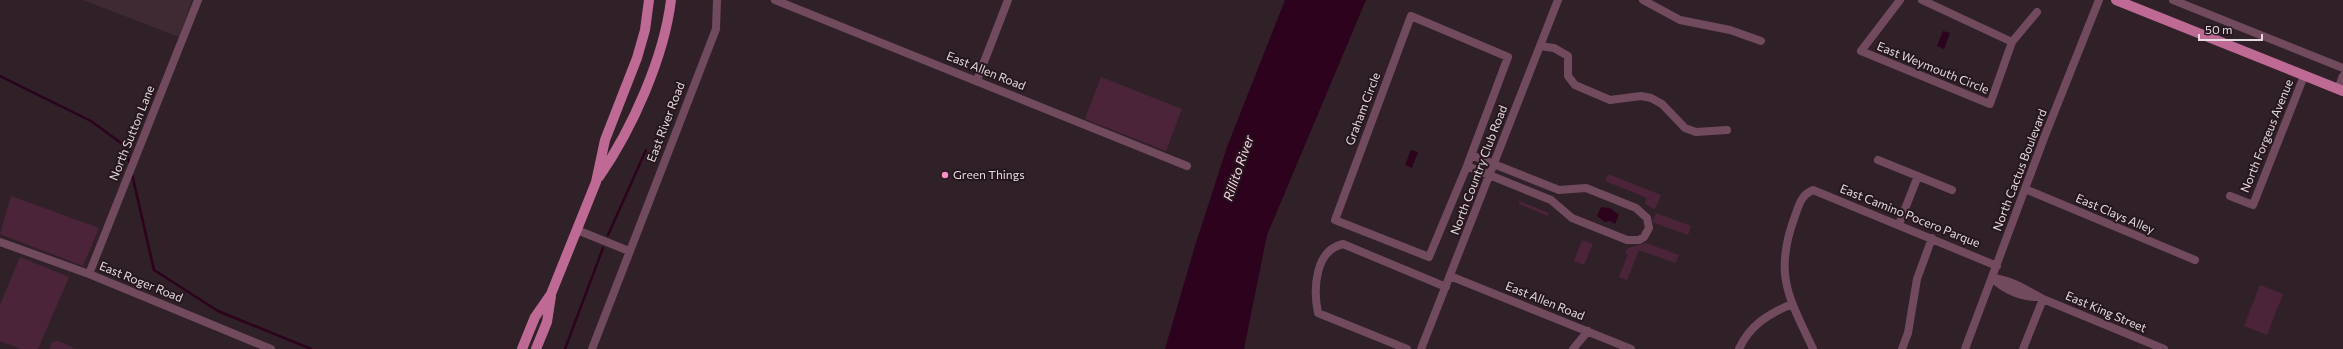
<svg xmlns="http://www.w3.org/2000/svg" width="2343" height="349" font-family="Commissioner,sans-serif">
  <rect width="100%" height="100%" fill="#302028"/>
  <path fill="#3f2a34" d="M83 0H192L179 37Z"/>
  <path fill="#4c2439" d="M1101 77 1182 109 1166 151 1085 119Z
    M1608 174 1661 195 1655 209 1645 204 1647 198 1605 181Z
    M11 196 99 228 83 266 0 234Z
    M1519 201 1549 213 1548 216 1519 204Z
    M1656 213 1691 226 1688 235 1652 222Z
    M1582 240 1593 244 1584 265 1574 261Z
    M1646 243 1679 255 1675 263 1639 250 1627 280 1619 277 1628 254 1625 253 1628 248Z
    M20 257 69 277 38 349H21L0 341V305Z
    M2260 285 2283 294 2267 335 2244 326Z
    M58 341 76 349H49L52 342Z"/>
  <path fill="#2d021c" d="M1285 0H1366L1267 235 1244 349H1165L1194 249 1227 147Z
    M1943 31 1950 33 1944 49 1937 46Z
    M1411 150 1418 152 1412 168 1405 165Z
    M1601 207 1610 208 1619 215 1615 224 1610 221 1605 222 1597 216Z"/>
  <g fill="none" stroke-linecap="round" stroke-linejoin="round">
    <path stroke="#2d021c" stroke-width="2.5" d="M0 76 91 121 125 146 130 165
      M132 174 154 270 218 311 311 349
      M608 235 646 150
      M565 349 603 248"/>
    <path stroke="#724a5e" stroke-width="8" d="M775 0 1187 166
      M1643 0 1680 20 1730 30 1761 41
      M1900 0 1861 51 1990 104 2012 42 1922 0
      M2173 0 2343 68
      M1411 16 1508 57 1467 166 1429 257 1335 220Z
      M2012 42 2037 12
      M1540 46 1554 48 1568 56V76L1575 85 1610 100 1641 96 1651 98 1662 104 1685 128 1696 132 1727 130
      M977 80 1008 0
      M2338 89 2343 76
      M1878 160 1952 190
      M1467 166 1551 200 1572 218 1627 240H1639L1644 237 1649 228 1647 218 1636 208 1586 188 1559 190 1471 155
      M2025 189 2195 260
      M2230 196 2253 205 2304 76
      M1899 224 1918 176
      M577 230 629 251
      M0 242 89 274 271 349
      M89 274 198 0
      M1450 276 1631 349
      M2039 297C2023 298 2004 290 1992 278 2012 280 2026 290 2043 299L2164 349
      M592 349 716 29 717 0
      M1407 349 1318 313C1313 289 1315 250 1343 244L1446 287
      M1421 349 1558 0
      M1573 349 1588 331
      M1739 349C1750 325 1768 314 1792 304
      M1813 349C1789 297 1773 275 1795 216 1799 205 1801 195 1813 190L1997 266
      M1902 349 1908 333 1917 279 1932 238
      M1965 349 2044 138 2099 0
      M2023 349 2043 299"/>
    <path stroke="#be6a95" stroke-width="10" d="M2116 0 2343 91
      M599 177C632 129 664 58 671 0
      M522 349 535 317 551 294 596 182 605 140 637 58 645 30 649 0
      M536 349 547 322 551 296"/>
  </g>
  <circle fill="#fa8fc6" stroke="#26171e" stroke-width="1.5" cx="945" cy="175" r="4"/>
  <g text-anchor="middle" stroke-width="4" stroke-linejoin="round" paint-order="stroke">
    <g font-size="12" fill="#e5dadf" stroke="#26171e">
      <text transform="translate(1933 68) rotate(22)" y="4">East Weymouth Circle</text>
      <text transform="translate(986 71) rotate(22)" y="4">East Allen Road</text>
      <text transform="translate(1363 109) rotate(-69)" y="4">Graham Circle</text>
      <text transform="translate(666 122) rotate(-69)" y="4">East River Road</text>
      <text transform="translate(132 133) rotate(-68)" y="4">North Sutton Lane</text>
      <text transform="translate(2267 136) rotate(-68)" y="4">North Forgeus Avenue</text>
      <text transform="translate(1479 170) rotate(-69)" y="4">North Country Club Road</text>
      <text transform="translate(2020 170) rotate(-69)" y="4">North Cactus Boulevard</text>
      <text transform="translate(2115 214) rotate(23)" y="4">East Clays Alley</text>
      <text transform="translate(1910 216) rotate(22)" y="4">East Camino Pocero Parque</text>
      <text transform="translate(141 282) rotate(22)" y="4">East Roger Road</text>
      <text transform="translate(1545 301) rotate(22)" y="4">East Allen Road</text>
      <text transform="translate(2106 312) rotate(23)" y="4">East King Street</text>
    </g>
    <g font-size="12" fill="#e5dadf" stroke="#26171e" text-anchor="start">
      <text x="953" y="179">Green Things</text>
    </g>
    <g font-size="13" font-style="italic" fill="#fbd8e8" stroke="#26171e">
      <text transform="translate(1238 168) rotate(-71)" y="5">Rillito River</text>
    </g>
  </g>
  <path d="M2199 34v6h63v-6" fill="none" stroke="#e5dadf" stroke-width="2"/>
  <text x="2205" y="34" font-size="12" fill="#e5dadf" stroke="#26171e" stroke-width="3" paint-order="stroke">50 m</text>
</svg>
